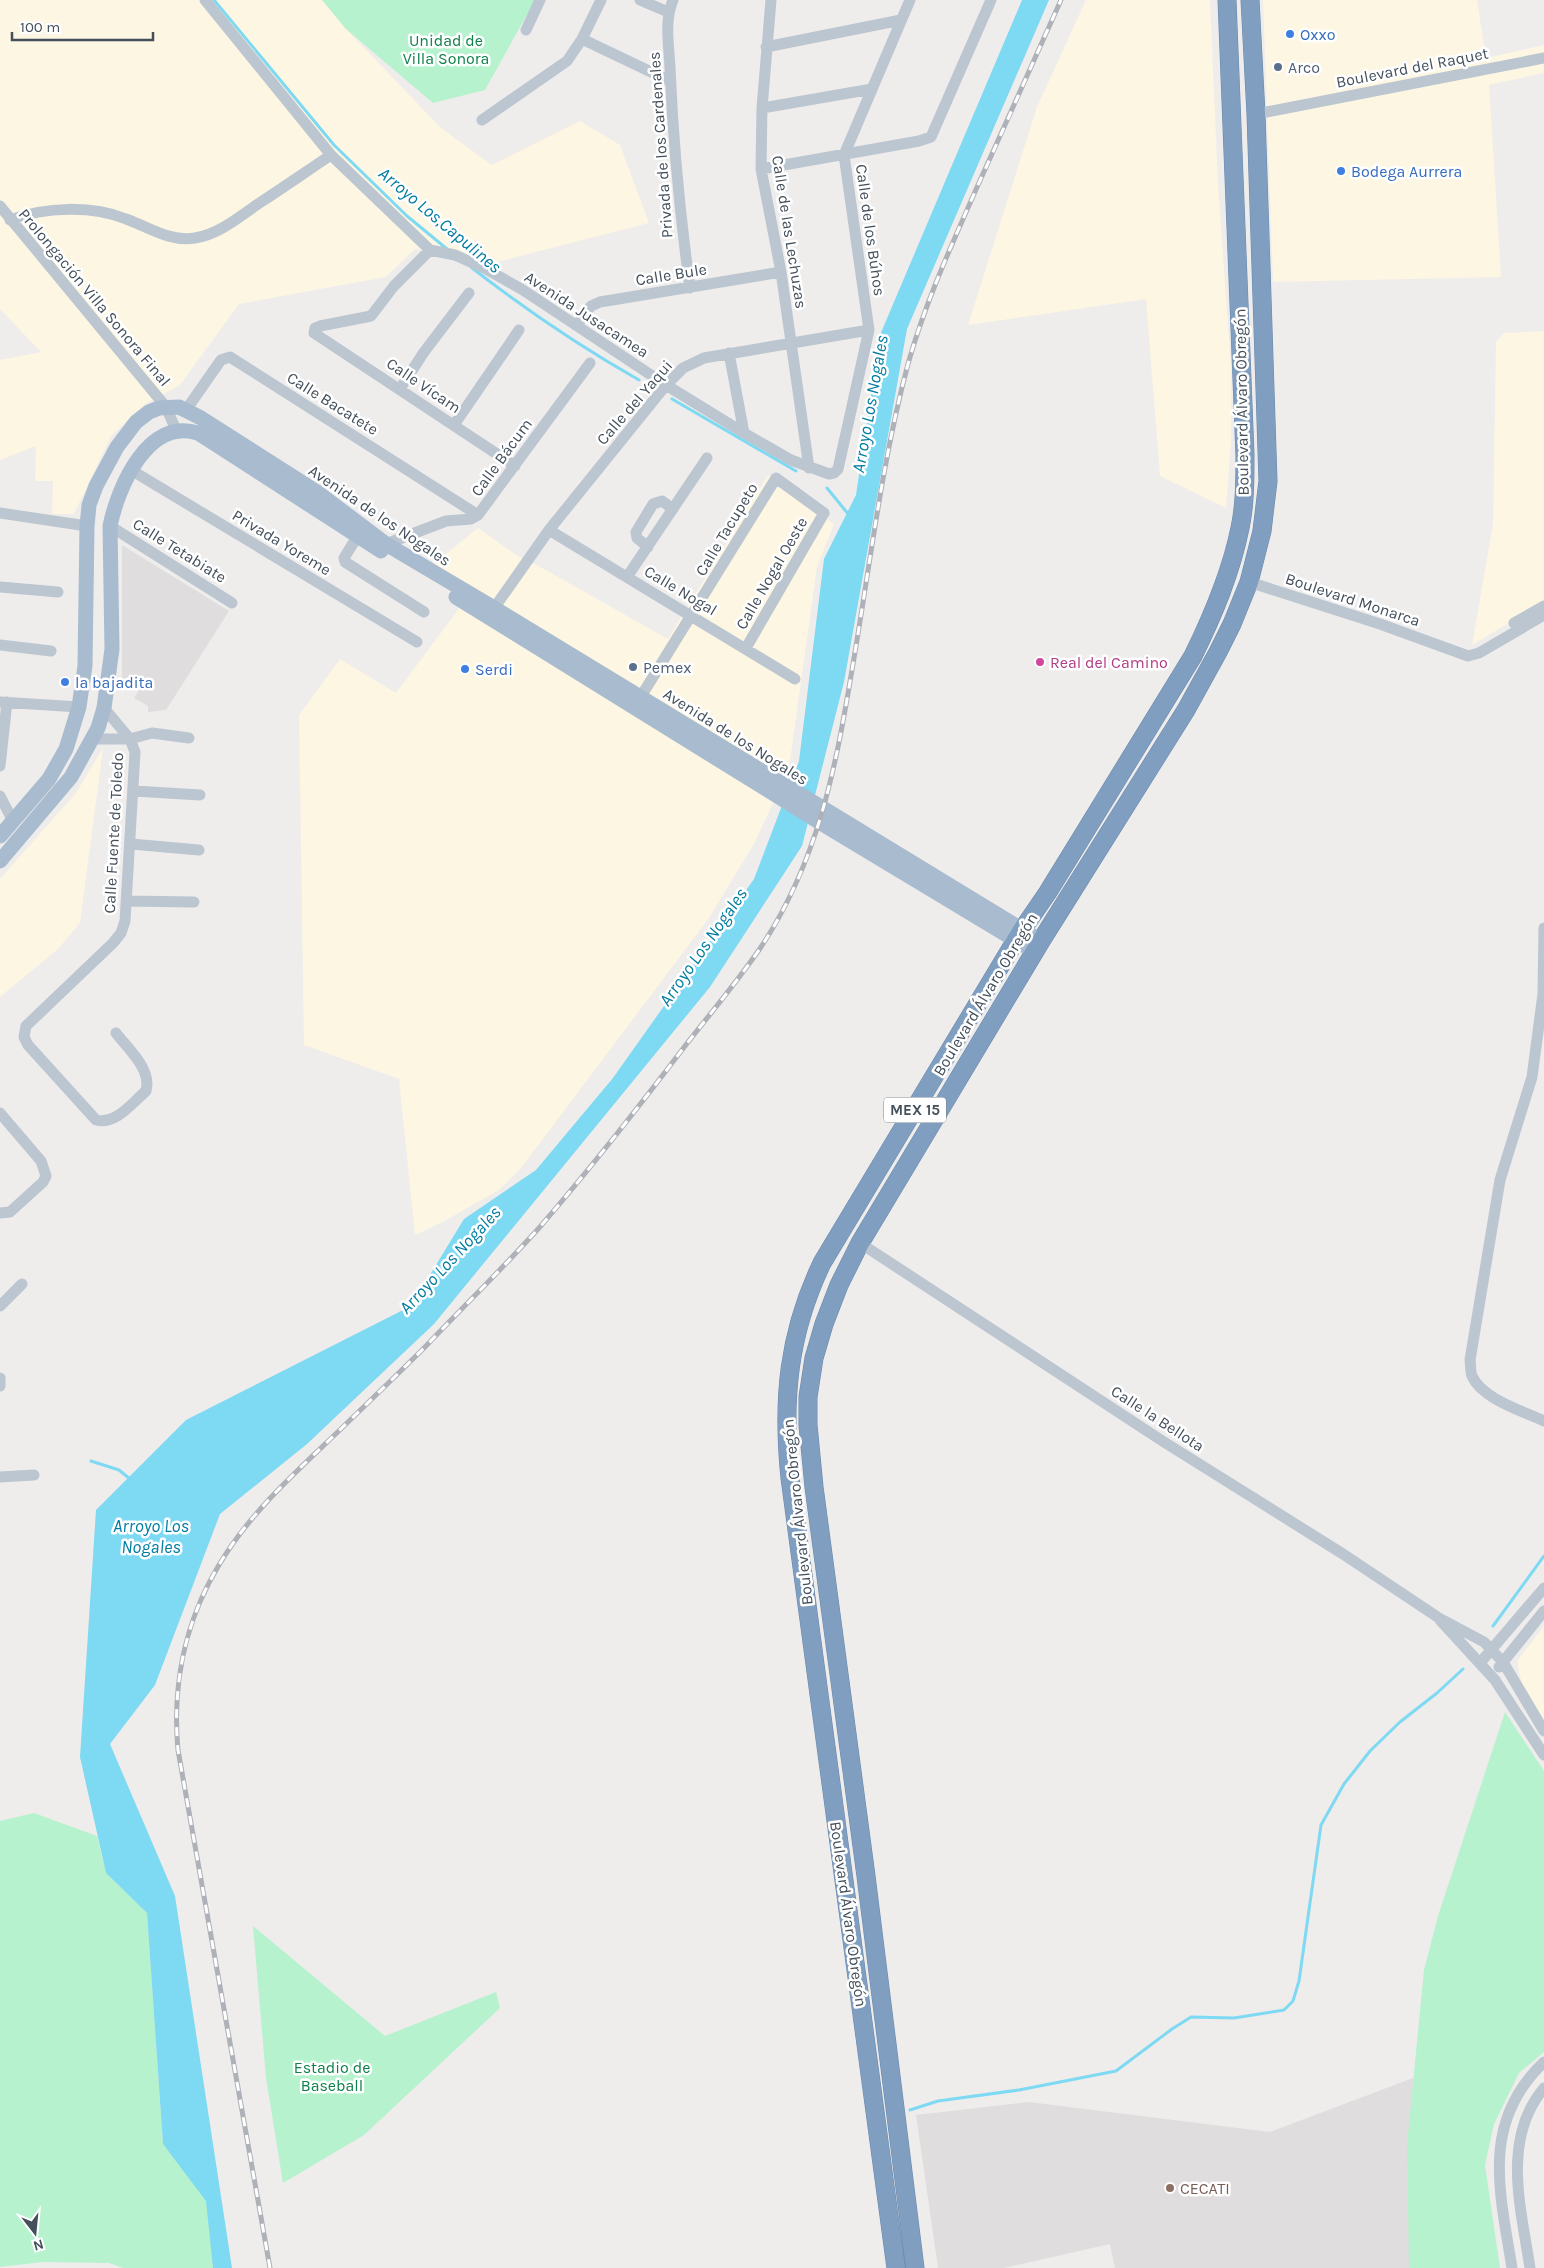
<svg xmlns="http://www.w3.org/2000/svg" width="1544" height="2268" font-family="Karla,sans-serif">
  <rect width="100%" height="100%" fill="#efecec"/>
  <path fill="#fdf6e2" d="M0 0H322L346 29 441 128 492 165 580 121 620 145 649 223 497 262 415 249 386 277 239 304 180 385 145 404 111 436 74 514H52L53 481H35L36 446 0 460V360L41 352 0 309Z
    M1086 0H1210L1218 184 1231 368V442L1226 508 1160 476 1146 299 968 325 1037 107Z
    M1263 0H1477L1486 58 1544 45V73L1489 85 1501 277 1273 282Z
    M1544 331V602L1472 645 1493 524 1496 342 1504 333Z
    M768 475 834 524 817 567 789 768 755 842 709 918 521 1168 499 1190 441 1223 415 1235 399 1079 304 1045 299 715 340 659 396 693 458 610 466 583 432 565 478 528 519 557 535 564 668 639Z
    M103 748 80 923 58 949 0 997V879L76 793Z
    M1544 1626V1722L1527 1696 1519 1674 1518 1660Z"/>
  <path fill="#e0ddde" d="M122 545 229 611 166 710 148 712V706L134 698 140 689 122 680Z
    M1413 2078 1412 2268H1115L1110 2244 1004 2268H938L916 2115 1029 2102 1270 2132Z"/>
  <path fill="#b5f2cd" d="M322 0H535L485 90 433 103 346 29Z
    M1505 1712 1544 1771V2052L1519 2073 1494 2124 1485 2165 1500 2268H1409L1407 2145 1424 1970 1438 1916Z
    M34 1813 97 1836 106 1873 147 1913 163 2144 207 2201 213 2268H123L109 2263 43 2262 0 2267V1821Z
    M253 1926 385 2036 496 1992 500 2008 364 2135 283 2183 266 2078Z"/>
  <path fill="#7ed9f3" d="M1022 0H1049L907 329 844 682 802 846 710 987 434 1324 307 1444 220 1514 155 1685 110 1744 175 1896 232 2268H213L206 2201 163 2144 147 1913 106 1873 80 1757 96 1510 186 1420 411 1306 464 1219 536 1170 613 1078 754 879 799 761 824 559 856 495 880 335Z"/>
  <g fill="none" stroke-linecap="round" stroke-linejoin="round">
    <path stroke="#7ed9f3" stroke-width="3" d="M214 0 334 145 407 216 447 249
      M472 268C525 309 581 347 639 380
      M672 399 796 471
      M827 488 849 515
      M91 1461 119 1470 130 1479
      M1493 1626 1544 1556
      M910 2110 938 2101 1019 2090 1116 2071 1172 2029 1191 2017 1234 2018 1284 2010 1293 2001 1299 1981 1321 1825 1344 1784 1370 1751 1400 1722 1437 1693 1463 1669"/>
    <g stroke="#6a89ac" stroke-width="19">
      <path id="highway" d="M896 2268 790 1478C782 1400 788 1334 822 1263L1022 930 1048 892 1193 656C1213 615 1231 573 1240 528 1245 505 1245 479 1245 455L1227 0
        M915 2268 866 1876 814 1487 808 1425V1397L814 1358 824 1324 839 1285 860 1243 1041 941 1186 710 1218 652 1232 624 1249 582 1262 531 1268 481 1256 114 1250 0"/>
    </g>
    <path stroke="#bbc6d0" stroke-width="11" d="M205 0 331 155 430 250 455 255 486 269 523 290 666 385 744 433 791 460 829 474 834 473 838 469 869 330 844 155 910 0
      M640 0 668 12
      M673 0C664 21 669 45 670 68 673 141 680 215 690 288
      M771 0 762 108 761 169 781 272 809 468
      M526 30 540 0
      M582 39 670 81
      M766 47 901 20
      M762 108 872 89
      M1256 114 1544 58
      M482 120 567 61 582 39 601 0
      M761 169 919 141 931 137 991 0
      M0 206 166 407 176 430
      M10 220C45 207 91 205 126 219 149 227 169 242 195 238 220 234 240 216 261 202 284 187 307 171 331 155
      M430 250 394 286 371 316 320 326 315 328 314 333 515 466
      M577 325 591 306 600 302 781 272
      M729 353 744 433
      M400 389 424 352 469 293
      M186 410 221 360 230 357 478 515
      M454 425 519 330
      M131 470 417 642
      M0 513 87 526
      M110 526 232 603
      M549 530 795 679
      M357 537 344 558 345 562 424 612
      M386 544 446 521 471 519 478 515 590 363
      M648 547 637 538 636 532 653 504 662 501 673 509
      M627 577 707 458
      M1249 582 1380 624 1468 656 1479 653 1544 615
      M0 587 58 592
      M490 614 549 530 666 385 683 368 704 358 869 330
      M1514 623 1544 606
      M0 645 51 651
      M640 698 776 478 824 513 746 648
      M0 702 79 707
      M104 708 130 739 135 752 125 921 121 933 113 943 26 1026 24 1037 28 1045 96 1120C116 1125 132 1103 146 1091 152 1069 128 1049 116 1033
      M92 739H130L152 733 189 738
      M0 766 7 702
      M134 791 200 795
      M0 796 13 821
      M131 844 199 850
      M127 901 194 902
      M1544 928 1543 994 1532 1077 1500 1180 1470 1360C1471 1365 1470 1371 1472 1376 1482 1399 1523 1411 1544 1421
      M0 1113 41 1161 46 1176 43 1182 10 1212 0 1213
      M860 1243 1164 1442 1343 1554 1439 1618 1484 1642 1503 1662 1544 1731
      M0 1306 22 1284
      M0 1378V1386
      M0 1477 34 1475
      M1440 1620 1495 1680 1544 1755
      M1480 1663 1544 1588
      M1499 1667 1544 1611
      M1512 2268C1500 2192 1480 2123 1544 2062
      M1530 2268C1521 2208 1501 2139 1544 2088"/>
    <path stroke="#a9bbce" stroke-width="15" d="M456 597 816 820 1035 952
      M0 836 49 779 66 749 79 707 85 666 87 526 89 505 96 486 117 447 136 422 149 412 159 408 179 407 201 418 317 492 386 544 494 608 1041 941
      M0 861 71 777 98 728 104 708 112 649 110 526C118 487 148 417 198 433L381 551"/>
    <use href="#highway" stroke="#7f9ec0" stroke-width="18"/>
    <g stroke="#aeb1b7" stroke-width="5">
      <path id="rail" d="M270 2268 178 1750C172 1685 185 1621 219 1565 252 1509 301 1468 347 1423 374 1397 401 1371 427 1345 464 1306 503 1268 539 1228 590 1169 638 1108 685 1046 710 1014 736 983 759 950 819 861 836 766 853 664 870 565 882 461 908 364 925 303 952 244 978 185 1006 124 1033 62 1061 0"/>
    </g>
    <use href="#rail" stroke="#fff" stroke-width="3" stroke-dasharray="9" stroke-linecap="butt"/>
  </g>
  <g fill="#3f7fe0" stroke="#fff" stroke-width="2">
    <circle cx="1290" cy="34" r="5"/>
    <circle cx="1341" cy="171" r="5"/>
    <circle cx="465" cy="669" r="5"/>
    <circle cx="65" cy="682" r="5"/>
  </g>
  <g fill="#5c6f8a" stroke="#fff" stroke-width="2">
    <circle cx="1278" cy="67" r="5"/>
    <circle cx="633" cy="667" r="5"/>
  </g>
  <circle fill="#d1479c" stroke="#fff" stroke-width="2" cx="1040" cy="662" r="5"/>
  <circle fill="#8d6e63" stroke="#fff" stroke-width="2" cx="1170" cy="2188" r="5"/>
  <g text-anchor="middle" stroke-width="5" stroke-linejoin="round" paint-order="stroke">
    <rect fill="#fff" stroke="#7b848c" stroke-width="1" x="884" y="1097.5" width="62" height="25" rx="4"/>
    <g font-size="15" font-weight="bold" fill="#434f5b">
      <text x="915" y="1115">MEX 15</text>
    </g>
    <g font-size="16" fill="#366cbe" stroke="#fff" text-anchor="start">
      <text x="1300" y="40">Oxxo</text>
      <text x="1351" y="177">Bodega Aurrera</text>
      <text x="475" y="675">Serdi</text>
      <text x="75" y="688">la bajadita</text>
    </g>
    <g font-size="16" fill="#0f8149" stroke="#fff">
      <text x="446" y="46">Unidad de<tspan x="446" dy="18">Villa Sonora</tspan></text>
      <text x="332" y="2073">Estadio de<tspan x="332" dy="18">Baseball</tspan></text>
    </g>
    <g font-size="16" fill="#4e5e75" stroke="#fff" text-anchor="start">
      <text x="1288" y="73">Arco</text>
      <text x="643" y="673">Pemex</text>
    </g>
    <g font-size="16" fill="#434f5b" stroke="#fff">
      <text transform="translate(1412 67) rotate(-11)" y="6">Boulevard del Raquet</text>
      <text transform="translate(660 145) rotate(-94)" y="6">Privada de los Cardenales</text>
      <text transform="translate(871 230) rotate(82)" y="6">Calle de los Búhos</text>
      <text transform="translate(790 232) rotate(81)" y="6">Calle de las Lechuzas</text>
      <text transform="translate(671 274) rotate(-9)" y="6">Calle Bule</text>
      <text transform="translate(95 297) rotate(50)" y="6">Prolongación Villa Sonora Final</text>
      <text transform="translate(587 314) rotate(33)" y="6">Avenida Jusacamea</text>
      <text transform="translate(424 385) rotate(34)" y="6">Calle Vícam</text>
      <text transform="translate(634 402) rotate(-49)" y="6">Calle del Yaqui</text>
      <text transform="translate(1241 402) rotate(-91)" y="6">Boulevard Álvaro Obregón</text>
      <text transform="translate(333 403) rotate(32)" y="6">Calle Bacatete</text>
      <text transform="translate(501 457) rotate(-54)" y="6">Calle Bácum</text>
      <text transform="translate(380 515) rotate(34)" y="6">Avenida de los Nogales</text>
      <text transform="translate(726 529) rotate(-59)" y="6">Calle Tacupeto</text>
      <text transform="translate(282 542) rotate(31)" y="6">Privada Yoreme</text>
      <text transform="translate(180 550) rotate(32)" y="6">Calle Tetabiate</text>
      <text transform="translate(771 573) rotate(-60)" y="6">Calle Nogal Oeste</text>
      <text transform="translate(681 590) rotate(31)" y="6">Calle Nogal</text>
      <text transform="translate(1353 599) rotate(18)" y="6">Boulevard Monarca</text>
      <text transform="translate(736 736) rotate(32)" y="6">Avenida de los Nogales</text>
      <text transform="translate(113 833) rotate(-87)" y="6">Calle Fuente de Toledo</text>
      <text transform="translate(985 994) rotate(-59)" y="6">Boulevard Álvaro Obregón</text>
      <text transform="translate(1158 1418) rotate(33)" y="6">Calle la Bellota</text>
      <text transform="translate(797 1512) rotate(-96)" y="6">Boulevard Álvaro Obregón</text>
      <text transform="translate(849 1914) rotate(82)" y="6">Boulevard Álvaro Obregón</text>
    </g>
    <g font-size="16" fill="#b23c85" stroke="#fff" text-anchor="start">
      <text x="1050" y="668">Real del Camino</text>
    </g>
    <g font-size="16" fill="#785e54" stroke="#fff" text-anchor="start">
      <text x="1180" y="2194">CECATI</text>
    </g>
    <g font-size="18" font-style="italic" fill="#027da1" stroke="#fff">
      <text transform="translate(440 220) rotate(40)" y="6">Arroyo Los,Capulines</text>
      <text transform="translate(870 404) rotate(-80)" y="6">Arroyo Los Nogales</text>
      <text transform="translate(703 947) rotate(-55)" y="6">Arroyo Los Nogales</text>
      <text transform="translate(450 1260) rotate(-47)" y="6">Arroyo Los Nogales</text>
      <text x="151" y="1532">Arroyo Los<tspan x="151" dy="21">Nogales</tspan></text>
    </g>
  </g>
  <g transform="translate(35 2233) rotate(164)" stroke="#ffffff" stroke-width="4" paint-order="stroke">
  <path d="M0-4L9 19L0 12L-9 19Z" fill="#434f5b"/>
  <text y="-8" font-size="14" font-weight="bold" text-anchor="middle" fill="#434f5b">N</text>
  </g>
  <path d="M12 32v8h141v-8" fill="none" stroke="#434f5b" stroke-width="2.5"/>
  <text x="20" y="32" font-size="15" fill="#434f5b" stroke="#ffffff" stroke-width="4" paint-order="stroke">100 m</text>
</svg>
